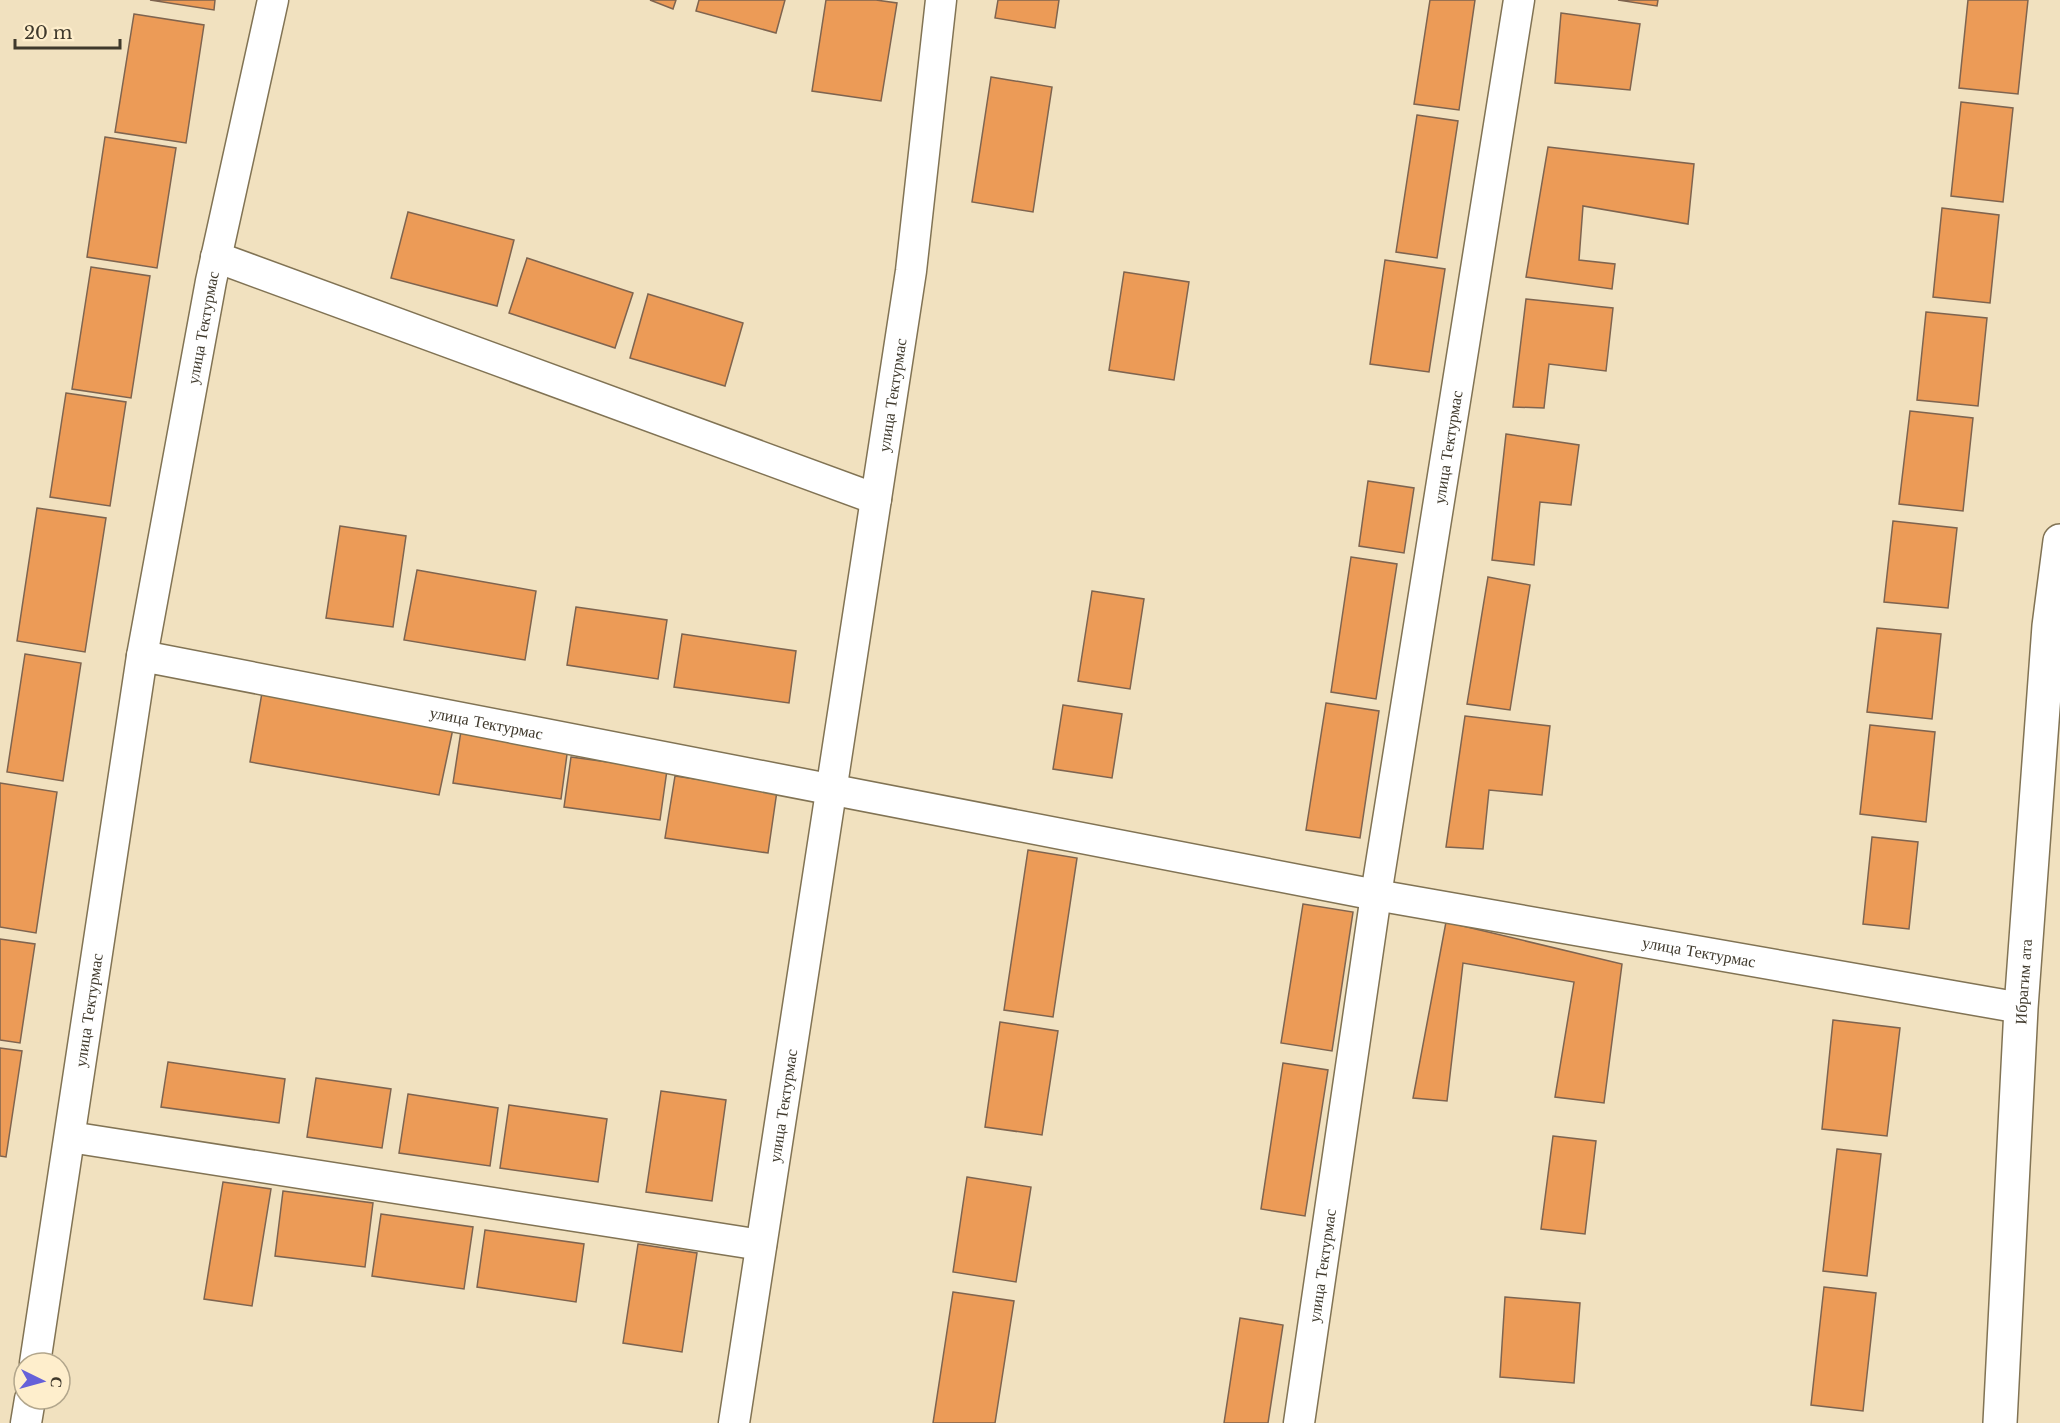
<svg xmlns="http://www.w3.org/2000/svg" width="2060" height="1423" font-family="'Libre Baskerville',serif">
  <rect width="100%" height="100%" fill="#f1e1bf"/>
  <path fill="#ec9b57" stroke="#7f644f" stroke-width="1.5" d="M150 0H215L214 10Z
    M650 0H676L673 9Z
    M699 0H785L776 33 696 11Z
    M826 0H876L897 3 881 101 812 91Z
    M998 0H1059L1055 28 995 18Z
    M1430 0H1475L1459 110 1414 104Z
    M1618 0H1658L1657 6Z
    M1968 0H2028L2018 94 1959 88Z
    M1561 13 1640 24 1630 90 1555 83Z
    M134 14 204 25 186 143 115 132Z
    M991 77 1052 87 1033 212 972 202Z
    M1961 102 2013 108 2003 202 1951 196Z
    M1417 115 1458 121 1437 258 1396 252Z
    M105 137 176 148 157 268 87 257Z
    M1548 147 1694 164 1688 224 1583 206 1579 260 1615 264 1612 289 1526 277Z
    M1942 208 1999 215 1990 303 1933 297Z
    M408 212 514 240 497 306 391 278Z
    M527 258 633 293 615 348 509 313Z
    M1385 260 1445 269 1429 372 1370 364Z
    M91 267 150 276 131 398 72 389Z
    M1124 272 1189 282 1174 380 1109 370Z
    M648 294 743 323 725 386 630 358Z
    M1526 299 1613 308 1606 371 1549 364 1544 408 1513 407Z
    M1926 312 1987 318 1978 406 1917 400Z
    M66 393 126 402 110 506 50 497Z
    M1910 411 1973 418 1963 511 1899 504Z
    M1506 434 1579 445 1571 505 1540 502 1534 565 1492 560Z
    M1368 481 1414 488 1404 553 1359 546Z
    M37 508 106 518 85 652 17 641Z
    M1893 521 1957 528 1948 608 1884 602Z
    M340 526 406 536 393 627 326 618Z
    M1351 557 1397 564 1376 699 1331 692Z
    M417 570 536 591 525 660 404 640Z
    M1488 577 1530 585 1510 710 1467 704Z
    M1092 591 1144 599 1130 689 1078 681Z
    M576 607 667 620 658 679 567 665Z
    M1877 628 1941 634 1932 719 1867 712Z
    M682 634 796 651 789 703 674 687Z
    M25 654 81 663 63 781 7 772Z
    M263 687 454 724 439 795 250 762Z
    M1326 703 1379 711 1360 838 1306 830Z
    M1063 705 1122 714 1112 778 1053 769Z
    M1465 716 1550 726 1542 795 1489 790 1483 849 1446 847Z
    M1870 725 1935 732 1926 822 1860 814Z
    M461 731 568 747 561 799 453 783Z
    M571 757 667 770 660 820 564 807Z
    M675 776 777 791 768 853 665 838Z
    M0 783 57 792 36 933 0 927Z
    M1872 837 1918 842 1909 929 1863 924Z
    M1028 850 1077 858 1053 1017 1004 1010Z
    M1303 904 1353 912 1332 1051 1281 1043Z
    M1446 922 1622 964 1604 1103 1555 1097 1574 982 1463 963 1447 1101 1413 1098Z
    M0 939 35 944 20 1043 0 1040Z
    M1833 1020 1900 1028 1887 1136 1822 1129Z
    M1000 1022 1058 1031 1042 1135 985 1127Z
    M0 1048 22 1051 6 1157 0 1156Z
    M168 1062 285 1079 279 1123 161 1107Z
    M1283 1063 1328 1070 1305 1216 1261 1209Z
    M316 1078 391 1089 382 1148 307 1137Z
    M661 1091 726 1100 712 1201 646 1192Z
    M408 1094 498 1108 490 1166 399 1153Z
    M509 1105 607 1119 598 1182 500 1168Z
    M1553 1136 1596 1141 1585 1234 1541 1229Z
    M1837 1149 1881 1154 1867 1276 1823 1271Z
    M967 1177 1031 1187 1016 1282 953 1272Z
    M223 1182 271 1189 252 1306 204 1299Z
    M283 1191 373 1203 365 1267 275 1256Z
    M381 1214 473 1227 464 1289 372 1276Z
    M485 1230 584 1244 576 1302 477 1287Z
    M638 1244 697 1253 682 1352 623 1343Z
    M1824 1287 1876 1293 1863 1411 1811 1405Z
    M953 1292 1014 1301 995 1423H933Z
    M1505 1297 1580 1303 1574 1383 1500 1377Z
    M1240 1318 1283 1325 1268 1423H1224Z"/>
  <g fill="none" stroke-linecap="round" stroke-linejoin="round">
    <g stroke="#817354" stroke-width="33">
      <g id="street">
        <path d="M216 257 876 499"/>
        <path id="s1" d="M142 656 211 281 273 0"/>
        <path d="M70 1137 761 1245"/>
        <path id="s2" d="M35 1363 142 656 1376 895 2021 1008"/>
        <path d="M26 1423 30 1399"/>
        <path id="s3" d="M734 1423 911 271 941 0"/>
        <path id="s4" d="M1299 1423 1376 895 1519 0"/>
      </g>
    </g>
    <g stroke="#817354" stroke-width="36">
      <g id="secondary">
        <path id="s5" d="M2000 1423 2021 1008 2049 626 2060 541"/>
      </g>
    </g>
    <use href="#street" stroke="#fff" stroke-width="30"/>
    <use href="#secondary" stroke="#fff" stroke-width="33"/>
  </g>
  <g text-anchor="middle" stroke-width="4.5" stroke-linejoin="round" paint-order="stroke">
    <g font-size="16" fill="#3f392c" stroke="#feeecc">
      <text dy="6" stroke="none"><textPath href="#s1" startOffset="334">улица Тектурмас</textPath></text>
      <text dy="6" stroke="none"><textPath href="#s3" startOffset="1040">улица Тектурмас</textPath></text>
      <text dy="6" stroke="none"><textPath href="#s4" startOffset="987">улица Тектурмас</textPath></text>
      <text dy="6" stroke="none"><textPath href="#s2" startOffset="1066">улица Тектурмас</textPath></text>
      <text dy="6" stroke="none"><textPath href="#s2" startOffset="2300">улица Тектурмас</textPath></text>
      <text dy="6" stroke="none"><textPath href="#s5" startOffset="442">Ибрагим ата</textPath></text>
      <text dy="6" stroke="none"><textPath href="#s2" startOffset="357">улица Тектурмас</textPath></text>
      <text dy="6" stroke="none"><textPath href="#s3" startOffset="321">улица Тектурмас</textPath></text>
      <text dy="6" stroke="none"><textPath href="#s4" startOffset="159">улица Тектурмас</textPath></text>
    </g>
  </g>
  <g transform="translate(42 1381) rotate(95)"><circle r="28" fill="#feeecc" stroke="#b2a68c" stroke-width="1.5"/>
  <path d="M0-4.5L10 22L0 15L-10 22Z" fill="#6560d9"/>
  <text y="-9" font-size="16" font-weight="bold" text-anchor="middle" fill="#3f392c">С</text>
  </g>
  <path d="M15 39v9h105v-9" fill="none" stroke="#3f392c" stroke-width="3"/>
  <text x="24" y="39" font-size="18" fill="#3f392c" stroke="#feeecc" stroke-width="4.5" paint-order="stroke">20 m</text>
</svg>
